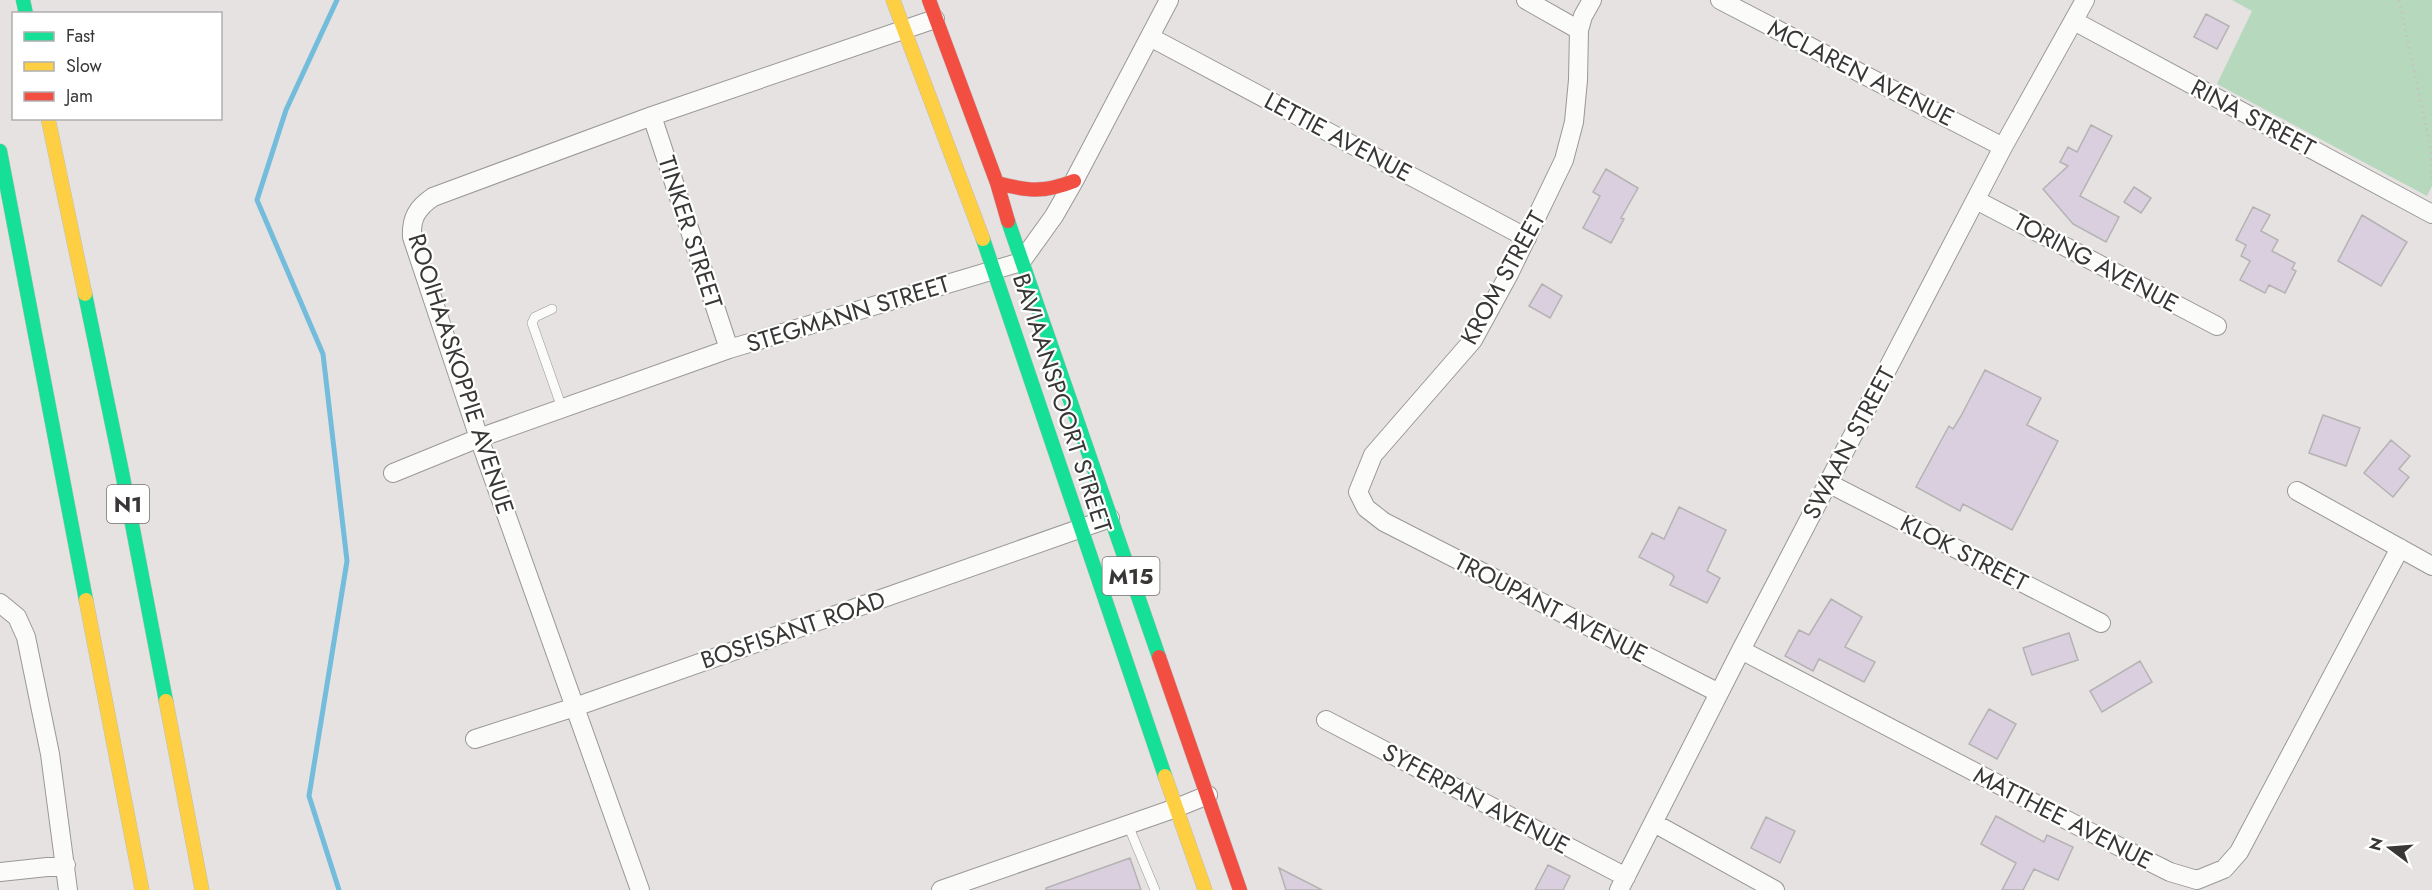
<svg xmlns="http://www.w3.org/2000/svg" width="2432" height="890" font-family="Jost,sans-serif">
  <rect width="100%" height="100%" fill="#e5e2e1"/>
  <path fill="#b6d8bd" d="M2232 0H2432V186L2427 196 2217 84 2252 11Z"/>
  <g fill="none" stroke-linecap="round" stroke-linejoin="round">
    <path stroke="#73bcdb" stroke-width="5" d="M337 0 286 110 257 200 323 354 347 561 309 796 339 890"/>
  </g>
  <path fill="#d9cfde" stroke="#b4b2b2" stroke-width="1.5" d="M2206 14 2229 26 2217 49 2194 37Z
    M2091 125 2112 136 2080 196 2119 217 2106 242 2073 224 2043 189 2068 166 2060 162 2068 147 2077 152Z
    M1606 169 1638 188 1621 218 1624 219 1611 243 1583 228 1600 196 1593 192Z
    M2134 187 2151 198 2141 213 2124 202Z
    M2253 207 2270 215 2261 231 2278 240 2272 251 2295 263 2292 269 2296 271 2285 293 2269 285 2265 293 2240 280 2250 261 2241 256 2246 245 2236 240Z
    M2362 215 2407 242 2381 286 2338 261Z
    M1542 284 1562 296 1550 318 1529 306Z
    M1985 370 2041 398 2027 425 2058 441 2012 530 1963 504 1960 511 1916 487 1949 426 1953 429 1961 416Z
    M2323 415 2360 428 2346 466 2309 453Z
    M2391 440 2410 456 2399 469 2409 477 2393 497 2364 473Z
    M1679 507 1726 530 1707 571 1720 578 1707 603 1670 585 1674 577 1672 574 1639 557 1652 533 1664 539Z
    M1831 599 1862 617 1845 647 1875 662 1864 682 1819 659 1813 671 1785 656 1799 630 1809 635Z
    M2069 633 2078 660 2032 675 2023 648Z
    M2140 661 2152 682 2102 712 2090 691Z
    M1989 709 2016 724 1997 759 1969 744Z
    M1996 816 2044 842 2047 835 2073 847 2058 880 2034 869 2023 890H2002L2016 863 1981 844Z
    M1766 817 1795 831 1780 863 1751 848Z
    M1130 858 1141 890H1046V888Z
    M1548 865 1570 876 1563 890H1535Z
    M1279 868 1322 890H1286Z"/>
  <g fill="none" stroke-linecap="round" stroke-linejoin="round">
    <g stroke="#9a9897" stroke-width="10">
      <path id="lane" d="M552 309 535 317 532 323 562 408
        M1128 825 1155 890"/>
    </g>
    <g stroke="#9a9897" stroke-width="20">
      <path id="street" d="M1526 0 1579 30
        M1592 0 1583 16 1579 30 1578 80 1574 122 1564 160 1509 274 1473 340 1373 455 1358 492 1366 508 1384 522 1719 693
        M1720 0 2003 147
        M2074 21 2432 214
        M1150 37 1527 238
        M652 116 729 349
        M1976 200 2217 326
        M393 473 479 438 729 349 1021 262 1054 216 1074 181 1169 0
        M1828 483 2101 623
        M2297 491 2432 566
        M0 603 17 617 26 637 50 754 68 890
        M1741 650 2084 829 2170 872 2197 880 2224 869 2239 852 2400 548
        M1326 720 1626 877
        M475 739 575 707 1110 518
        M1654 823 1775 890
        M0 872 66 865
        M640 890 479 438 412 237C411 218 417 208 433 197L652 116 935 19
        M941 890 1176 808 1208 795
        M1619 890 1741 650 2003 147 2085 0"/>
    </g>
    <g stroke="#bfbebd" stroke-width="15">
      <path id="fast" d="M23 0 26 14
        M0 151 86 600
        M1008 221 1159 657
        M983 239 1165 776
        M85 294 122 472 166 701"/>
    </g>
    <g stroke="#bfbebd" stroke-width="15">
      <path id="slow" d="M893 0 983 239
        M48 118 85 294
        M86 600 142 890
        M166 701 202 890
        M1165 776 1205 890"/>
    </g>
    <g stroke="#bfbebd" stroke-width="15">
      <path id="jam" d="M929 0 997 183 1008 221
        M997 183C1028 191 1044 193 1074 181
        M1159 657 1240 890"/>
    </g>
    <path stroke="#c4c2c2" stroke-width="3" stroke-dasharray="1.5 4.5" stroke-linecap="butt" d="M2399 0 2431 150 2432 182"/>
    <use href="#lane" stroke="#fbfbfa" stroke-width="9"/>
    <use href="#street" stroke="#fbfbfa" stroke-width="18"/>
    <use href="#fast" stroke="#16e098" stroke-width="14"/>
    <use href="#slow" stroke="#ffcf43" stroke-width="14"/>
    <use href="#jam" stroke="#f24e42" stroke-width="14"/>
  </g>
  <g text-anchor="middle" stroke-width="4.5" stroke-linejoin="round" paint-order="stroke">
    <g fill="#fff" stroke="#747372" stroke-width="1.5">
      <rect x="107" y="485" width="42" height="38" rx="4.5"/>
      <rect x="1102.5" y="557" width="57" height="38" rx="4.5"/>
    </g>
    <g font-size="22" font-weight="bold" fill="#393736">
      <text x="128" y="512">N1</text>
      <text x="1131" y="584">M15</text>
    </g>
    <g font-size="24" fill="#393736" stroke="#fff">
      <text transform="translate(1861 73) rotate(27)" y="8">MCLAREN AVENUE</text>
      <text transform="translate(2253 118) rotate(28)" y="8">RINA STREET</text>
      <text transform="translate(1338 137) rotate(28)" y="8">LETTIE AVENUE</text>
      <text transform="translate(690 232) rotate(72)" y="8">TINKER STREET</text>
      <text transform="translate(2096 263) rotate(28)" y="8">TORING AVENUE</text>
      <text transform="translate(1503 278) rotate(-61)" y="8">KROM STREET</text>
      <text transform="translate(848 314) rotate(-17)" y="8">STEGMANN STREET</text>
      <text transform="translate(461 374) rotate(72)" y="8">ROOIHAASKOPPIE AVENUE</text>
      <text transform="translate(1062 403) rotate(72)" y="8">BAVIAANSPOORT STREET</text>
      <text transform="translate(1849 443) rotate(-62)" y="8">SWAAN STREET</text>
      <text transform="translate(1964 553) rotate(27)" y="8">KLOK STREET</text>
      <text transform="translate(1551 608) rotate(27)" y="8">TROUPANT AVENUE</text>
      <text transform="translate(793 630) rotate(-19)" y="8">BOSFISANT ROAD</text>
      <text transform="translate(1476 799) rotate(28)" y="8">SYFERPAN AVENUE</text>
      <text transform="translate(2063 818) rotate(27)" y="8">MATTHEE AVENUE</text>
    </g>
  </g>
  <rect x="12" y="12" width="210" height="108" fill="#ffffff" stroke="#b0afaf" stroke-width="1.5"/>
  <rect x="24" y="32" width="30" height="9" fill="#16e098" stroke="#b0afaf" stroke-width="1.5"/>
  <text x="66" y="42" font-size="18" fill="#393736">Fast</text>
  <rect x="24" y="62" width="30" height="9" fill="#ffcf43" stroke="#b0afaf" stroke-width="1.5"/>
  <text x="66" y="72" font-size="18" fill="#393736">Slow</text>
  <rect x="24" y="92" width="30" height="9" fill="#f24e42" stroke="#b0afaf" stroke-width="1.5"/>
  <text x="66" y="102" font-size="18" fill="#393736">Jam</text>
  <g transform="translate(2390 848) rotate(286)" stroke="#ffffff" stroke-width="4.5" paint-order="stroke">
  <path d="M0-4.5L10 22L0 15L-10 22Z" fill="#393736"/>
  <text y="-9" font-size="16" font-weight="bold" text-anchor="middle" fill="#393736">N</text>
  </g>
</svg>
